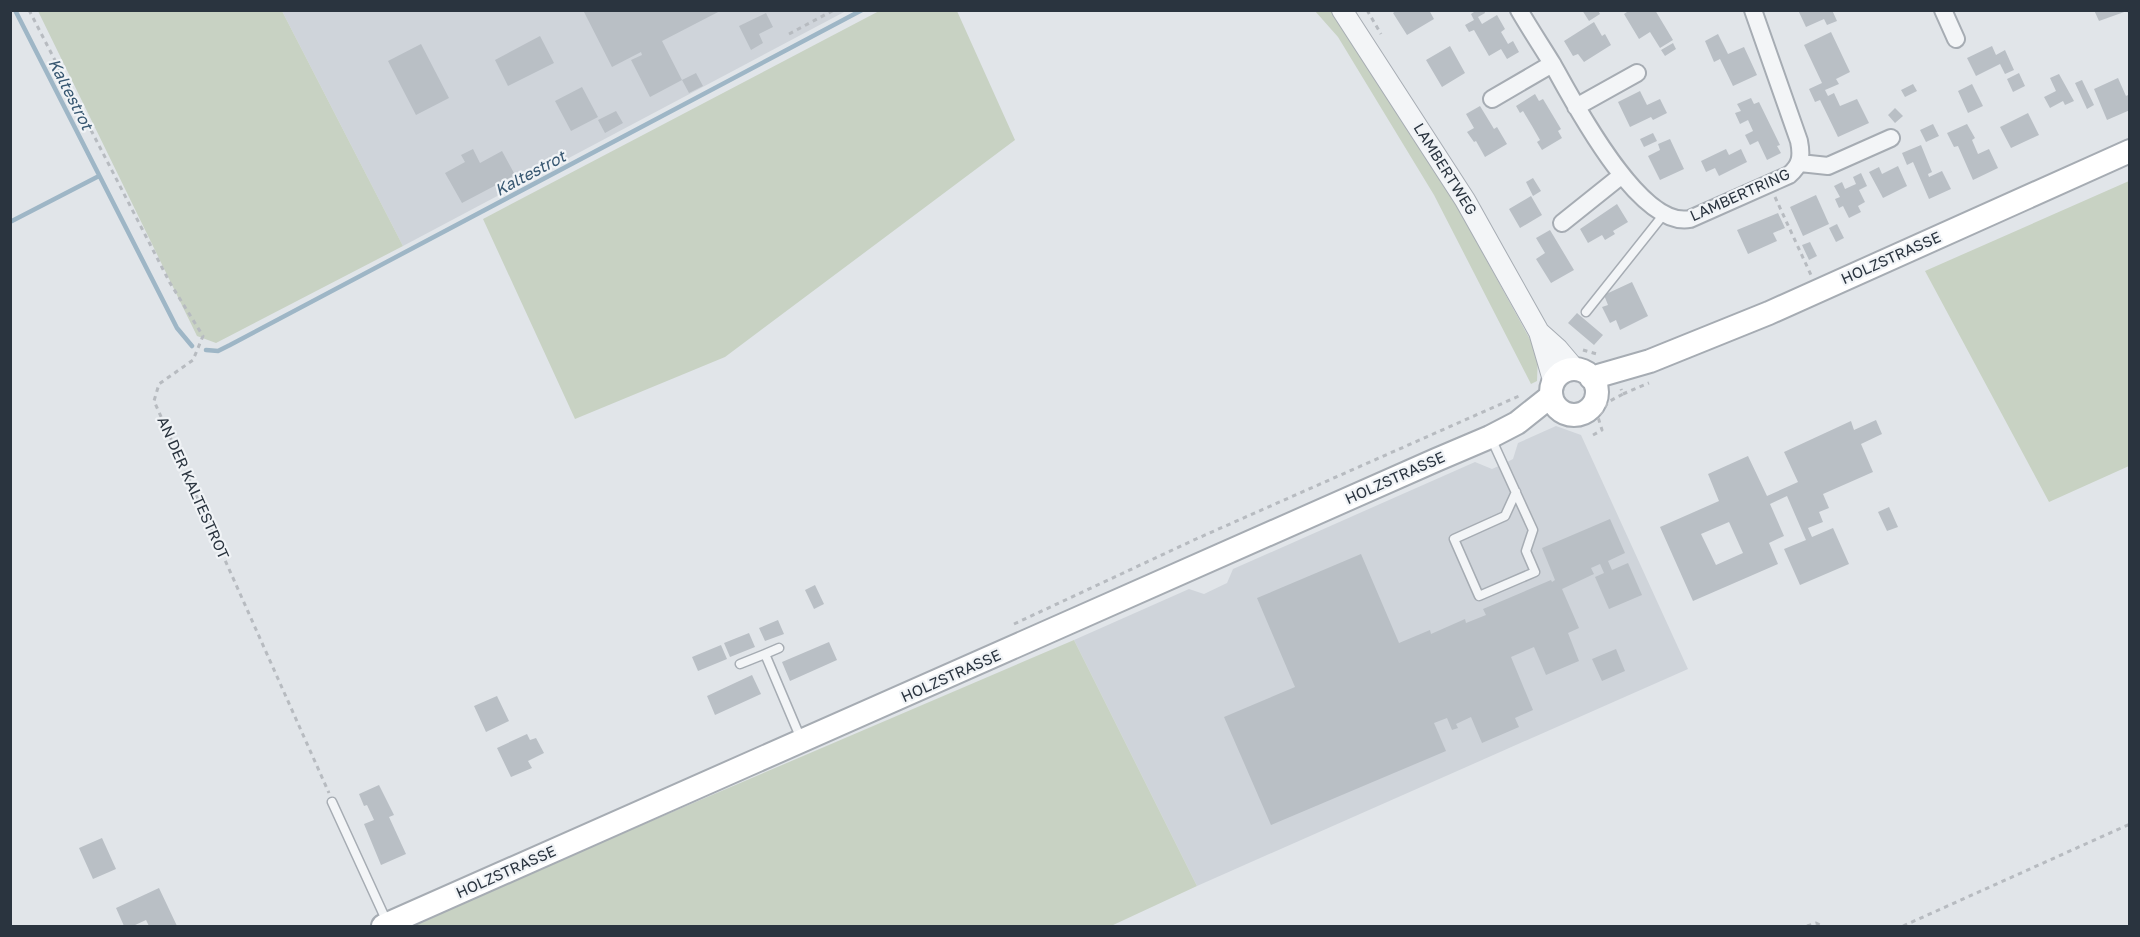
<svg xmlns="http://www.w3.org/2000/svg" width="2140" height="937" font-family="'Golos Text',sans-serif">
  <rect width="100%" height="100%" fill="#e1e5e9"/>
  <path fill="#cfd4da" d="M282 11H846L403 246Z
    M1556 426 1581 435 1688 669 1197 886 1074 640 1189 589 1204 594 1227 583 1233 569 1475 462 1492 469 1503 464 1513 459 1518 443Z"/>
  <path fill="#c8d2c3" d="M881 10 957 11 1015 140 725 357 575 419 483 219Z
    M38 11H282L403 246 216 343 197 336Z
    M1315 11H1332L1447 188 1538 354 1537 381 1531 384 1434 195 1338 37Z
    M2129 181V466L2049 502 1925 271Z
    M1074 640 1197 886 1111 926H406Z"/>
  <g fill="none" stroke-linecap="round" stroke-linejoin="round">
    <path stroke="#9eb6c6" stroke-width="4.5" d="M15 10 177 328 192 346
      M10 222 99 176
      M206 350 218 351 230 345 862 10"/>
  </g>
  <path fill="#b9bfc5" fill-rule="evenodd" d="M583 10H722L662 41 682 80 650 97 631 60 642 55 641 52 612 67Z
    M1397 10H1429L1434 19 1407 35 1393 13Z
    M1477 10H1484L1485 13 1478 17 1482 24 1497 15 1505 29 1501 32 1508 44 1513 41 1519 52 1507 59 1501 49 1489 56 1474 30 1469 32 1465 25 1474 20 1471 14Z
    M1582 10H1598L1600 14 1589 21Z
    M1630 10H1655L1673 40 1660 48 1650 32 1639 39 1624 14Z
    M1798 10H1832L1837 21 1827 25 1824 19 1806 27Z
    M2094 10H2130V17L2127 11 2099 21Z
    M766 13 773 27 759 34 763 43 751 50 739 26Z
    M1594 22 1602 36 1605 34 1611 45 1584 62 1578 54 1573 56 1564 41Z
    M1831 32 1850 72 1836 79 1839 84 1825 90 1828 96 1834 93 1840 106 1857 99 1869 123 1838 137 1820 100 1815 102 1809 89 1822 83 1804 45Z
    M1718 34 1728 54 1744 47 1757 75 1733 86 1720 59 1714 62 1705 41Z
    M540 36 554 63 508 86 495 60Z
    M1673 43 1676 49 1665 56 1661 50Z
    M421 44 449 98 416 115 388 61Z
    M1450 46 1465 73 1442 87 1426 60Z
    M1992 46 1996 55 2005 50 2014 70 2005 74 2000 64 1976 76 1967 58Z
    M696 73 703 86 689 93 682 80Z
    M2019 73 2025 86 2013 92 2007 79Z
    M2059 74 2074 101 2065 105 2063 101 2050 108 2044 97 2056 91 2050 78Z
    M2118 78 2126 96 2130 94V110L2107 120 2094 89Z
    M2082 80 2094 105 2087 109 2075 83Z
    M1913 84 1917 91 1905 97 1901 90Z
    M1972 84 1983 106 1968 113 1958 91Z
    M582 87 598 117 571 131 555 101Z
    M1640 91 1647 105 1660 99 1667 113 1653 120 1651 117 1630 127 1618 102Z
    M1535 94 1539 101 1543 99 1561 129 1558 131 1562 138 1542 150 1537 142 1540 140 1532 126 1523 111 1520 113 1516 106Z
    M1751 98 1754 104 1759 102 1780 145 1777 146 1781 153 1767 160 1758 141 1750 145 1745 135 1753 131 1748 120 1740 124 1735 113 1741 111 1737 104Z
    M1480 106 1494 129 1497 127 1507 144 1485 157 1476 141 1474 142 1467 132 1474 128 1466 114Z
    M1895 108 1903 116 1895 123 1888 115Z
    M616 111 623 123 605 133 598 120Z
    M2028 113 2039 135 2011 148 2000 127Z
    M1933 124 1939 136 1926 142 1920 130Z
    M1967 124 1975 138 1972 140 1978 154 1989 149 1998 168 1973 180 1958 146 1954 147 1947 133Z
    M1653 133 1657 141 1644 147 1640 139Z
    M1670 139 1684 169 1660 180 1648 156 1660 150 1658 144Z
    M1921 145 1932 172 1928 174 1929 177 1942 171 1951 189 1929 199 1913 162 1907 165 1902 153Z
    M473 149 480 163 502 151 515 175 462 203 445 173 465 162 461 155Z
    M1726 149 1729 155 1741 149 1747 162 1719 176 1715 168 1706 172 1701 161Z
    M1898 166 1907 186 1883 198 1869 172 1879 167 1882 174Z
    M1861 173 1867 186 1859 190 1865 202 1858 206 1861 212 1849 218 1843 206 1839 208 1835 199 1840 197 1834 186 1842 182 1845 189 1856 184 1853 177Z
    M1533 178 1541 191 1533 196 1526 182Z
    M1816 195 1829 224 1803 236 1790 207Z
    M1531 196 1542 215 1520 228 1509 209Z
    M1617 204 1628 222 1613 231 1615 234 1605 240 1602 235 1588 243 1580 229Z
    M1778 213 1785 228 1773 233 1777 241 1748 254 1737 230Z
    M1837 224 1844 238 1836 242 1829 228Z
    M1550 230 1574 270 1551 283 1536 259 1545 253 1536 238Z
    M1810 242 1817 256 1809 260 1802 245Z
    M1632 282 1648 316 1620 330 1616 320 1610 323 1602 307 1608 305 1604 295Z
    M1577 313 1603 335 1594 345 1568 323Z
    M1876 420 1882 434 1861 444 1873 472 1823 494 1829 508 1819 512 1823 522 1808 528 1812 537 1833 528 1849 564 1800 585 1784 549 1806 540 1787 496 1770 504 1784 536 1769 543 1778 564 1693 601 1660 527 1719 501 1708 474 1748 456 1767 496 1798 482 1784 452 1851 421 1854 430ZM1729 522 1743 553 1716 565 1701 534Z
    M1889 507 1898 527 1887 531 1878 512Z
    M1610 519 1625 553 1608 561 1612 570 1628 563 1642 595 1609 609 1595 577 1604 573 1600 564 1591 568 1594 574 1562 589 1579 628 1568 633 1579 661 1546 675 1534 647 1511 657 1533 710 1515 718 1519 727 1482 743 1471 717 1456 724 1458 728 1452 730 1447 718 1434 723 1446 751 1271 825 1224 717 1295 687 1257 598 1361 554 1399 643 1430 630 1431 634 1465 619 1466 623 1486 615 1483 609 1551 580 1552 582 1555 580 1542 548Z
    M815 585 824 604 814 609 805 590Z
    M778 620 784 634 765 641 759 628Z
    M749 633 755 647 730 657 724 643Z
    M829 642 837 660 790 681 782 662Z
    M721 645 727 659 698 671 692 657Z
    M1616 649 1625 671 1602 681 1592 659Z
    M752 675 761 694 715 715 707 696Z
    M497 696 509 721 486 732 474 706Z
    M527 734 530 740 536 738 544 753 528 761 532 768 511 777 497 748Z
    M379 785 394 815 389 817 406 854 381 865 364 824 374 820 367 805 364 806 359 794Z
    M102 838 116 869 93 879 79 848Z
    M159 888 177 926H149L146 920 133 926H124L116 908Z"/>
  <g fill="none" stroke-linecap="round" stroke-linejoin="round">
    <g stroke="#a6acb3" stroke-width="11">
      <path id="service" d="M1586 312 1664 214
        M1491 438 1533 530 1526 551 1535 572 1479 596 1454 539 1505 516 1516 492
        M765 654 779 648
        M740 664 765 654 801 739
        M332 802 387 922"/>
    </g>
    <g stroke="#a6acb3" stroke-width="20">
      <path id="minor" d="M1519 10C1530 29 1542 47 1553 65 1574 103 1640 229 1690 219L1789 175C1801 165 1802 156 1799 141L1753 10
        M1943 10 1956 39
        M1492 99 1552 64
        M1576 107 1637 73
        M1800 163 1828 166 1891 138
        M1562 223 1622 175"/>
    </g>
    <g stroke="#a6acb3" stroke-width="22">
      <path id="tertiary" d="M1342 10 1465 200 1539 332 1553 380
        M1539 332 1558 349 1575 369"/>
    </g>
    <g stroke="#a6acb3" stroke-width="26">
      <path id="secondary" d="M1551 392a23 23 0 1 1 46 0a23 23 0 1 1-46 0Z
        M1591 378 1650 361 1769 313 2130 151
        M383 926 1436 460 1490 437 1517 423 1551 396"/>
    </g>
    <path stroke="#b7bbc0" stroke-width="3" stroke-dasharray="4.5 4.5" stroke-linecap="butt" d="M29 10 170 283 203 336 193 360 159 384 154 401 329 793
      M1367 10 1381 34
      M789 34 834 10
      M1775 197 1811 275
      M1583 350 1600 355
      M1623 394 1649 383
      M1593 435 1602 430 1598 417 1608 402 1623 394 1621 389
      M1014 624 1196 539 1519 396
      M1807 926 1816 923 1822 926
      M1903 926 2130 824"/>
    <use href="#service" stroke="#f3f5f7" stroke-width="8"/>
    <use href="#minor" stroke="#f3f5f7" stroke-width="16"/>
    <use href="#tertiary" stroke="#f3f5f7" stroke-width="20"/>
    <use href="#secondary" stroke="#fff" stroke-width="22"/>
  </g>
  <g text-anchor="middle" stroke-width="4.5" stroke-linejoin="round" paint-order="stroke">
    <g font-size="15" fill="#2a343f" stroke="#f0f3f6">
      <text transform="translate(1445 169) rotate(58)" y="5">LAMBERTWEG</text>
      <text transform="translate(1740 195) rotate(-24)" y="5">LAMBERTRING</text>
      <text transform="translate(1891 258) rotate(-24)" y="5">HOLZSTRASSE</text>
      <text transform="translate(1395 478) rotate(-24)" y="5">HOLZSTRASSE</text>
      <text transform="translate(193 488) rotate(66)" y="5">AN DER KALTESTROT</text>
      <text transform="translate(951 676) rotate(-24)" y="5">HOLZSTRASSE</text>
      <text transform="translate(506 872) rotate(-24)" y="5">HOLZSTRASSE</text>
    </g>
    <g font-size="16" font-style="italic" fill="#375771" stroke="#f0f3f6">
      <text transform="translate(71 94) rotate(63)" y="6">Kaltestrot</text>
      <text transform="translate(530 173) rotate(-28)" y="6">Kaltestrot</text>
    </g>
  </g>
  <rect width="2140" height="937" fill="none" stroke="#2a343f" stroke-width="24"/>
</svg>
